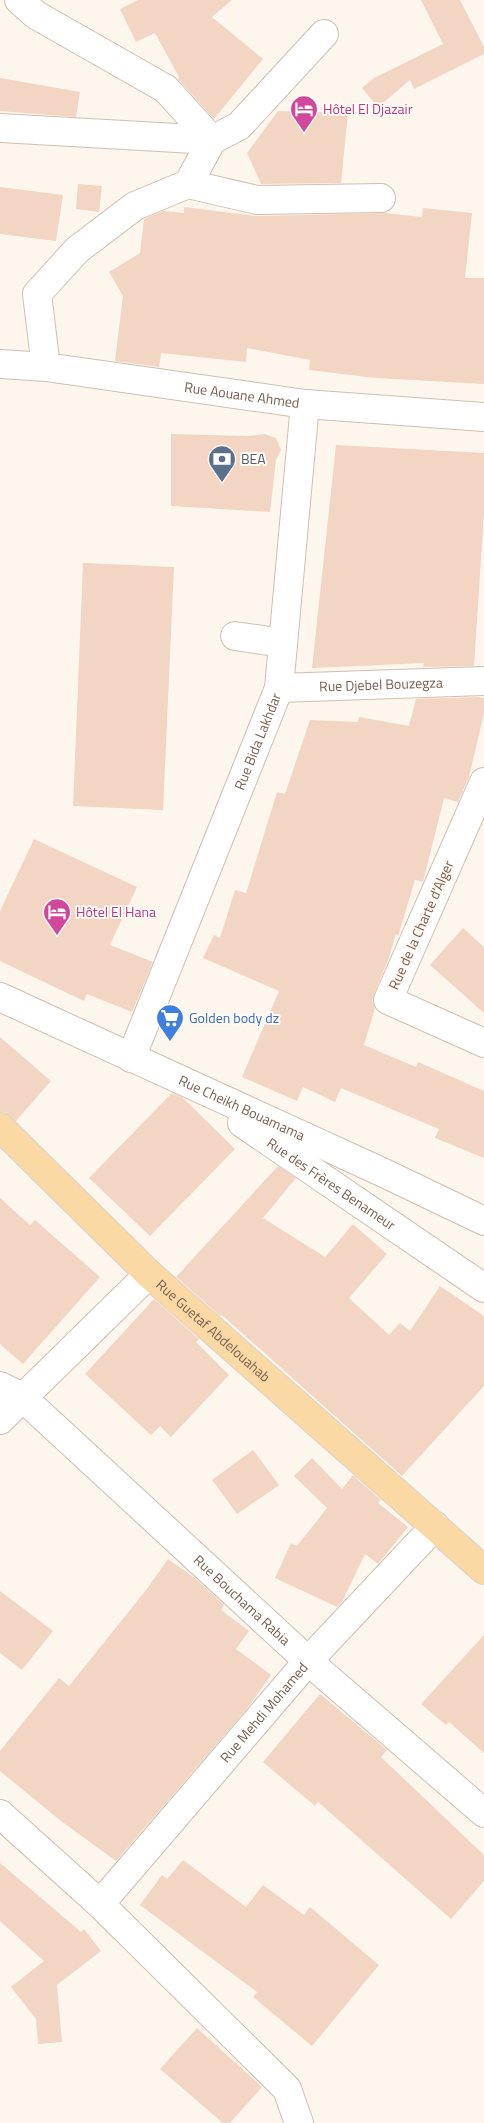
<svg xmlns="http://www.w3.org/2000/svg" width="484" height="2123" font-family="'Titillium Web',sans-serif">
  <rect width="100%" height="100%" fill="#fdf6ec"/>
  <path fill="#f3d5c3" d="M138 0H232L212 17 263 59 214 119 178 79 179 77 155 33 136 42 120 9Z
    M421 0H460L484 47V54L414 89 410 80 378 107 362 88 374 78 443 44Z
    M0 78 80 92 76 117 0 111Z
    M278 111 348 113 341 183 261 184 247 153Z
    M78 184 102 186 99 212 76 209Z
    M0 187 63 195 56 241 0 234Z
    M184 207 257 216 385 213 422 217 423 208 472 213 465 278H484V384L375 378 309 370 310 360 247 348 246 362 161 353 159 367 115 361 123 296 109 272 140 253 144 219 163 211 184 213Z
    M171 434 248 436 264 434 276 438 281 450 276 460 270 512 171 506Z
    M336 445 484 453V514L474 666 423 667 424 663 312 668Z
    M83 563 174 567 163 810 73 806Z
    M478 697 484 698V713L469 777 458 802 444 798 423 882 415 880 398 936 396 934 388 960 374 994 372 1001 375 1008 364 1045 416 1067 418 1062 484 1091V1158L435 1138 439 1129 341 1088 335 1102 303 1087 297 1101 242 1077 279 991 203 958 214 935 220 938 235 890 246 893 277 792 285 794 310 720 358 722 359 717 409 726 416 699Z
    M34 839 137 887 110 945 153 962 132 1012 87 994 84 1001 0 961V911Z
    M463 928 484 947V1013L430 965Z
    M0 1037 51 1081 16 1121 4 1112H0Z
    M172 1093 182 1097 235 1149 150 1236 89 1178Z
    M278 1166 296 1178 263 1218 325 1257 353 1224 387 1254 349 1298 389 1335 400 1323 410 1331 440 1286 484 1316V1386L402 1476 222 1315 220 1316 176 1277Z
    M0 1198 30 1225 35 1220 100 1277 23 1364 0 1344Z
    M154 1299 199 1339 196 1342 229 1375 171 1437 160 1426 151 1435 85 1374Z
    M253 1450 279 1485 237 1514 212 1480Z
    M312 1458 342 1489 353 1475 381 1500 378 1503 408 1527 378 1564 365 1554 342 1602 337 1607 275 1578 291 1543 297 1546 327 1508 294 1476Z
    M168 1559 196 1579 224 1605 221 1610 249 1631 236 1649 271 1675 246 1710 116 1861 61 1821 0 1771V1751L59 1678 69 1686 146 1590Z
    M0 1591 53 1631 22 1670 0 1653Z
    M484 1635V1753L449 1722 446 1725 421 1704Z
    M320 1694 387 1750 381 1757 484 1855V1881L451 1919 318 1802 315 1806 263 1762Z
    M183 1860 246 1907 263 1885 304 1915 310 1907 379 1965 312 2046 253 1997 257 1992 140 1905 162 1875 167 1879Z
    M0 1863 81 1932 84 1929 101 1951 57 1985 62 2042 38 2044 36 2019 11 1987 44 1961 0 1921Z
    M197 2028 262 2087 230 2123H223L160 2069Z"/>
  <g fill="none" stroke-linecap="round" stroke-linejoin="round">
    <g stroke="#d1beb0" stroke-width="30">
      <g id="minor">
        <path d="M19 0 36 15 166 89 212 140 188 184 135 206 77 250 37 294 46 367"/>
        <path d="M0 128 212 140 239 126 324 34"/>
        <path d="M188 184 257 200 381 198"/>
        <path id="s1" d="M0 364 46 367 305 404 484 417"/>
        <path d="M235 636 283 643"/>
        <path id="s2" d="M279 688 484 681"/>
        <path d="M484 782 388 1000 484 1043"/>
        <path id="s3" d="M0 997 384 1173 484 1221"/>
        <path id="s4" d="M131 1058 279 688 305 404"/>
        <path id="s5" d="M242 1123 484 1288"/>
        <path id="s6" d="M0 1386 22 1397 308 1661 484 1813"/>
        <path d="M0 1420 149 1274"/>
        <path d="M0 1814 100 1904 287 2089 299 2123"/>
        <path id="s7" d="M100 1904 308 1661 435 1526"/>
      </g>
    </g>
    <g stroke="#dad1cd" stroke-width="30">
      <g id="major">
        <path id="s8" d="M0 1127 149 1274 484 1570"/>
      </g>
    </g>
    <use href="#minor" stroke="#fff" stroke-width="28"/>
    <use href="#major" stroke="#fbd9a5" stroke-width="28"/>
  </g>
  <defs>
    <g id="hotel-pin" transform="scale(1.4375)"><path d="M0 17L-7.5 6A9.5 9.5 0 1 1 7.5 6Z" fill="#d1479c" stroke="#fffaf3"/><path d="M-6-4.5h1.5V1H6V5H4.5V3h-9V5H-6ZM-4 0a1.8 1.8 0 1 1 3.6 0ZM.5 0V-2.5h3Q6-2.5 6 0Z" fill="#fff"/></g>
    <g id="bank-pin" transform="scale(1.4375)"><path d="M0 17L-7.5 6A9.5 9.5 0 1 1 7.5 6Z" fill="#5c6f8a" stroke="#fffaf3"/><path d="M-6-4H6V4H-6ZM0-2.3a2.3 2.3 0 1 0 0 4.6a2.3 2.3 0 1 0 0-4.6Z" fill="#fff"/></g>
    <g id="supermarket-pin" transform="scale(1.4375)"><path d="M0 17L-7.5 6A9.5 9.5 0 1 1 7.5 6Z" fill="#3f7fe0" stroke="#fffaf3"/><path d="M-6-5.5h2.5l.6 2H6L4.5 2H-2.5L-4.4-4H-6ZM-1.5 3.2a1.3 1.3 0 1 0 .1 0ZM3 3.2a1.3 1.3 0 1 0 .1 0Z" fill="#fff"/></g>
  </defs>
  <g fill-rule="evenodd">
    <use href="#hotel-pin" x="304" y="109"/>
    <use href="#bank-pin" x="222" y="459"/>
    <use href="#hotel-pin" x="57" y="912"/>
    <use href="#supermarket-pin" x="170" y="1018"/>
  </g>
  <g text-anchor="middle" stroke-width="4" stroke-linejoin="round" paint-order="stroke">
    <g font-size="14" fill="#b23c85" stroke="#fffaf3" text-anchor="start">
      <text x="323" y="114">Hôtel El Djazair</text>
      <text x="76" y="917">Hôtel El Hana</text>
    </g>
    <g font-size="14" fill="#7a5c4d" stroke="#fffaf3">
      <text dy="5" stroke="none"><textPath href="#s1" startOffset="244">Rue Aouane Ahmed</textPath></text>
      <text dy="5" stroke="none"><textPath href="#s2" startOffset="102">Rue Djebel Bouzegza</textPath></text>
      <text dy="5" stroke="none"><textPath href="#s4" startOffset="341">Rue Bida Lakhdar</textPath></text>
      <text transform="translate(421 925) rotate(-66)" y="5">Rue de la Charte d'Alger</text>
      <text dy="5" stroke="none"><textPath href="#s3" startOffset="266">Rue Cheikh Bouamama</textPath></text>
      <text dy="5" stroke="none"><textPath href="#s5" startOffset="108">Rue des Frères Benameur</textPath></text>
      <text dy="5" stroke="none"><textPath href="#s8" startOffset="295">Rue Guetaf Abdelouahab</textPath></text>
      <text dy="5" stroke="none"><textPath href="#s6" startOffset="324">Rue Bouchama Rabia</textPath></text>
      <text dy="5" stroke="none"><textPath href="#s7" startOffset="252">Rue Mehdi Mohamed</textPath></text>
    </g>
    <g font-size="14" fill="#4e5e75" stroke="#fffaf3" text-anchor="start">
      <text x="241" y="464">BEA</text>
    </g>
    <g font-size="14" fill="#366cbe" stroke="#fffaf3" text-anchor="start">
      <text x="189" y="1023">Golden body dz</text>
    </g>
  </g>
</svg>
